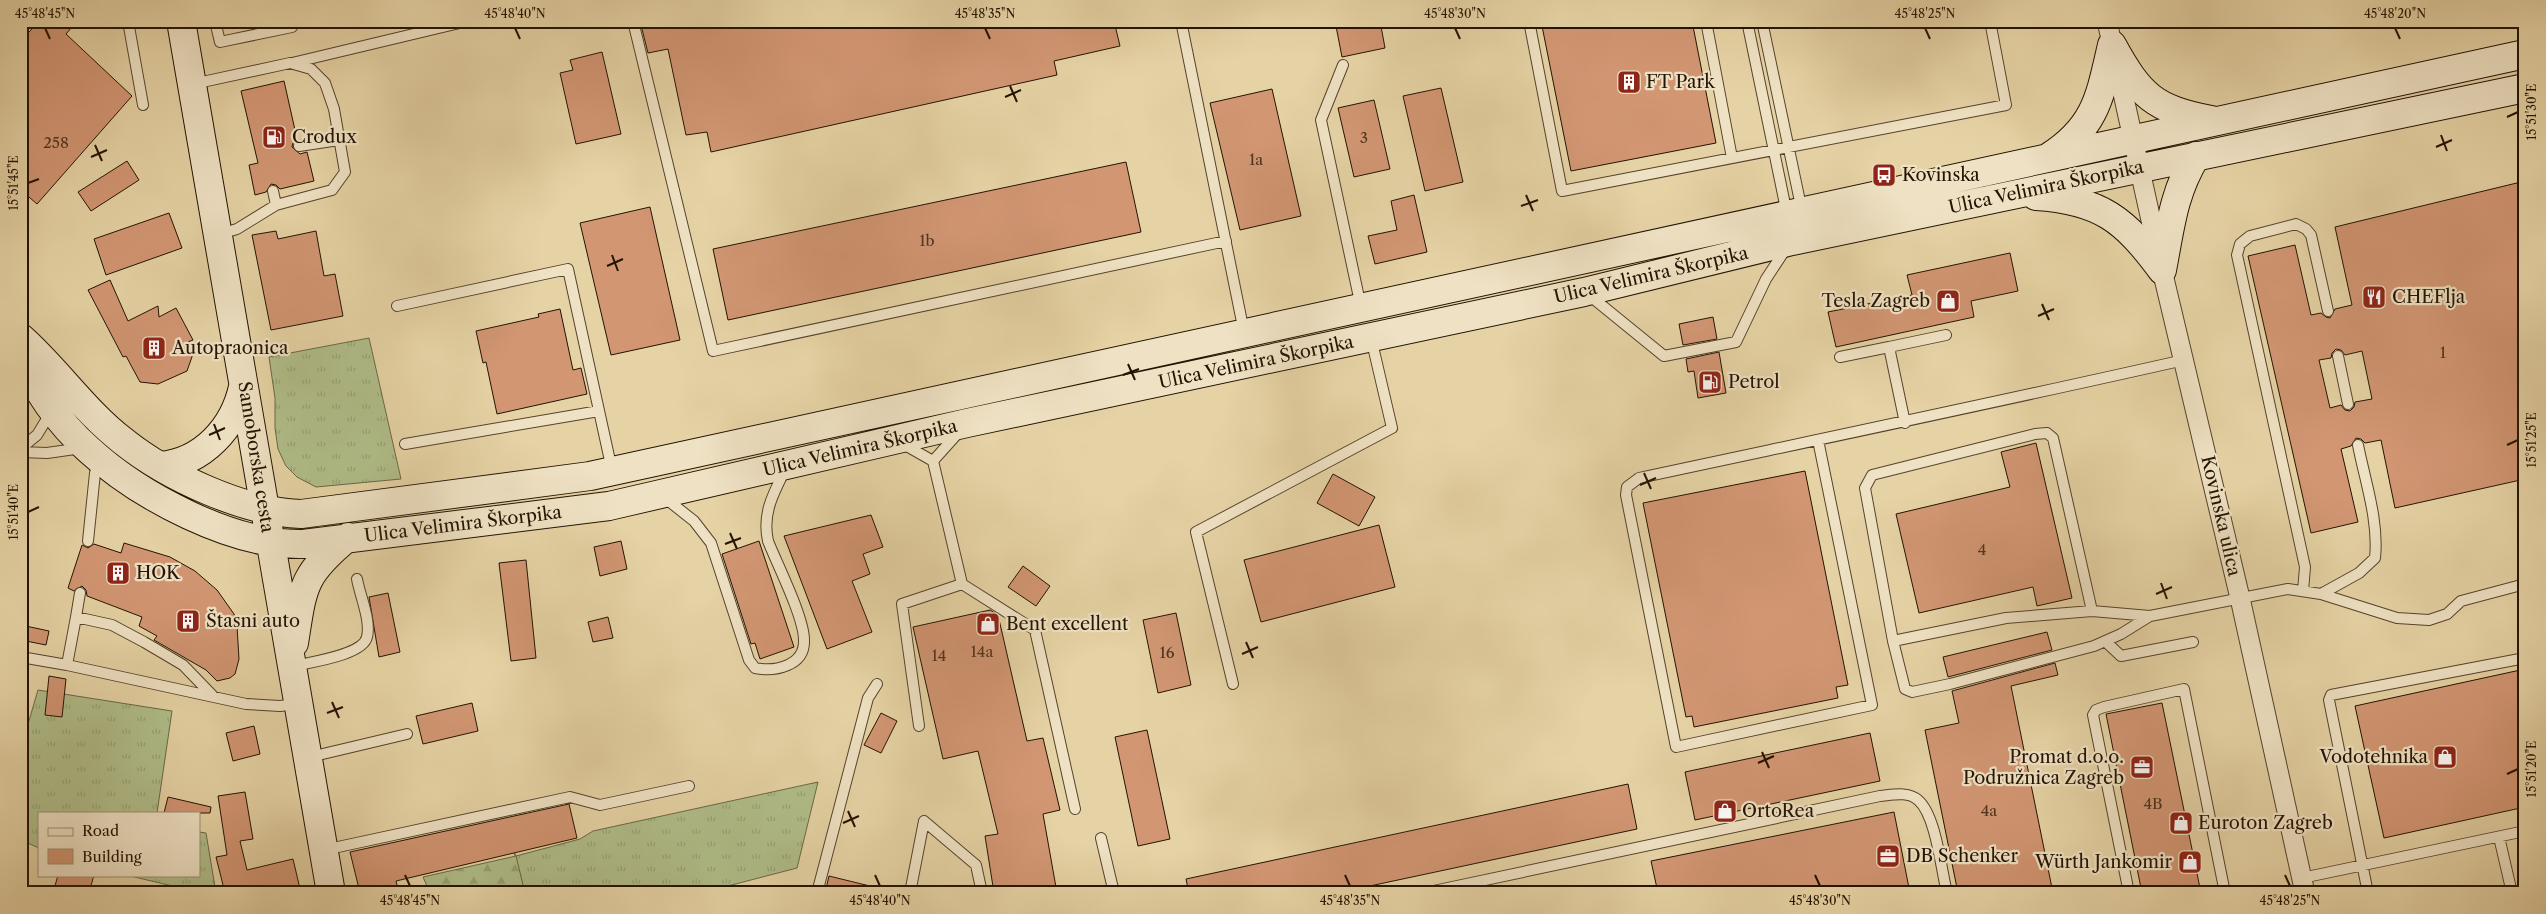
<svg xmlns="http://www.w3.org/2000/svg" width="2546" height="914" font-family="'Libre Caslon Text',serif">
  <defs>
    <pattern id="grass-tufts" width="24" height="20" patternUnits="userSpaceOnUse" patternTransform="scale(1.25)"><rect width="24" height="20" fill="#b0be8a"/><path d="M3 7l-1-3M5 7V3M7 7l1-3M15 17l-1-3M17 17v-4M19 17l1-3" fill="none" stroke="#97a275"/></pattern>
    <pattern id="forest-firs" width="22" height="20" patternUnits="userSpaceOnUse" patternTransform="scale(1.25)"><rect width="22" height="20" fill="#b0be8a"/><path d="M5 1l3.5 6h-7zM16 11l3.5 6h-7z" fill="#97a275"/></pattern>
  </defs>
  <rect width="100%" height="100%" fill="#e6d3a5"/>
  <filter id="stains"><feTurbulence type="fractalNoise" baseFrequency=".004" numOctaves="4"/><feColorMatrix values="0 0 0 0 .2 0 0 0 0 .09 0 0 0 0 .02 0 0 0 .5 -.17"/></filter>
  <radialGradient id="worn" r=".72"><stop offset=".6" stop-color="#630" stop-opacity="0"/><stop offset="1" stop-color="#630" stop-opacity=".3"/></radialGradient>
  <path fill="url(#grass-tufts)" stroke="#6a6846" d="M369 338 401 479 316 487 297 477 286 466 278 449 275 428V398L269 357Z
    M38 690 172 711 157 813H39V848L21 840V748Z
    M818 782 797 868 701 893H525L514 852 516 856 580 839 593 831Z
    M199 832 206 833 216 893H202L126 875H199Z"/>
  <path fill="url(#forest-firs)" stroke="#6a6846" d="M516 856 525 893H430L423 877Z"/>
  <path fill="#d29673" stroke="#231302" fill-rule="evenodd" d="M39 21H77L66 34 132 96 37 204 21 190V41Z
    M640 21H1114L1120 46 1054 61 1057 75 711 152 707 132 686 135 668 49 648 53Z
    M1335 21H1380L1385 48 1342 57Z
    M1541 21H1692L1716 143 1571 171Z
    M602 52 621 134 576 144 560 73 573 70 570 60Z
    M284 81 297 139 293 143 292 147 300 154 307 152 314 181 280 189 276 185 271 184 266 192 255 195 249 165 258 163 241 91Z
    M1441 88 1463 182 1425 191 1403 96Z
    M1272 89 1301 216 1240 230 1210 103Z
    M1374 100 1390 169 1354 177 1338 108Z
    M127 161 139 180 91 211 78 192Z
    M1126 162 1141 232 728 320 713 249Z
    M2525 181V479L2395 508 2381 440 2365 443 2361 439 2356 438 2351 446 2341 449 2358 522 2311 533 2248 256 2295 245 2311 315 2321 313 2326 317 2330 318 2335 309 2352 305 2335 227ZM2336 349 2341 350 2345 355 2362 351 2372 399 2355 402 2354 407 2350 411 2345 410 2341 405 2330 408 2319 360 2331 358 2332 353Z
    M1414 195 1427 252 1375 264 1368 236 1397 230 1391 201Z
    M650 207 680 340 611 355 580 223Z
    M169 213 182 248 106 275 94 239Z
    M276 231 278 239 316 231 324 276 335 274 343 316 271 330 252 235Z
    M2010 253 2018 291 1971 301 1974 317 1836 347 1828 312 1912 295 1907 275Z
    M110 280 128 321 158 306 159 317 176 308 193 340 188 342 193 354 187 371 158 384 140 382 126 356 123 357 88 290Z
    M560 309 573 370 581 368 587 394 497 414 486 362 483 363 476 331 539 317 538 314Z
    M1713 317 1717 339 1683 345 1679 324Z
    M1719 352 1726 393 1698 398 1694 371 1688 372 1686 359Z
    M2036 443 2072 598 2037 606 2033 587 1919 613 1896 514 2010 487 2001 452Z
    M1805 471 1848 685 1836 687 1838 698 1694 727 1692 716 1686 717 1643 503Z
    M1333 474 1375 497 1359 526 1317 503Z
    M871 515 883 547 863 554 870 574 852 581 872 632 827 649 784 536Z
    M1379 525 1395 587 1261 622 1244 560Z
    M621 541 627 569 600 576 594 547Z
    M759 541 794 647 760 659 755 643 751 644 722 554Z
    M124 543 170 557 195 571 217 590 234 614 237 626 239 659 235 674 230 678 217 681 206 670 154 640 157 636 139 626 142 617 87 596 86 590 82 586 74 591 68 588 82 545 88 548 94 544 121 553Z
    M526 560 536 658 511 661 499 563Z
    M1023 566 1050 586 1036 606 1008 587Z
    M388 593 400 652 379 657 369 597Z
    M990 610 998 615 1027 741 1043 738 1060 810 1043 814 1057 893H994L985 836 998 834 978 751 943 759 913 627Z
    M1176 613 1191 685 1158 693 1143 620Z
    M608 617 613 638 593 642 588 622Z
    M21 625 49 631 46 645 21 640Z
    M2047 632 2052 650 1948 677 1943 657Z
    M2055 663 2058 675 2011 686 2053 893H1958L1925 730 1959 723 1952 691Z
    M2525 669V807L2384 838 2355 706Z
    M49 676 66 679 62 717 45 715Z
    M472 703 478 731 423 744 416 716Z
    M2162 703 2201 893H2142L2106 714Z
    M881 713 897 721 881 753 864 745Z
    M254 726 260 754 233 761 226 733Z
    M1147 730 1170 839 1138 846 1115 737Z
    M1870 733 1880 781 1695 820 1685 772Z
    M1628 784 1637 829 1337 893H1189L1186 879Z
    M245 792 253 839 240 841 247 870 293 859 301 893H225L216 857 227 855 218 796Z
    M168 797 211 807 210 813H164Z
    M569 804 577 838 396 881 399 893H360L350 852Z
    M1894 812 1910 893H1658L1651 861Z
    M58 875H94L89 893H53Z
    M829 876 874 887 873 893H825Z"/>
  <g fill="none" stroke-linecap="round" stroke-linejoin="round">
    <g stroke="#54432b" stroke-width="12">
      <path id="lane" d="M128 21 143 105
        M215 21 220 42 292 27 290 21
        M633 21 713 351 1226 241
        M1181 21 1244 332
        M1529 21 1562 191 2006 105 1990 21
        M1706 21 1732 158
        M1747 21 1787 214
        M1762 21 1802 211
        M21 23 23 21
        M292 63 468 21
        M1343 65 1321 120 1361 307
        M193 84 290 63 311 69 325 83 334 109 345 172 332 190 276 205 237 229 220 234
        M299 146 339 140
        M273 191 276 205
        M1589 295 1664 356 1736 342 1766 279 1787 247
        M397 306 568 269 612 470
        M1889 347 1946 335
        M2338 356 2348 404
        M1840 357 1889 347 1905 423
        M1818 440 1872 705 1676 747 1626 495 1627 487 1639 478C1821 439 2003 401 2184 360
        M405 444 599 411
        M903 444 933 461 959 432
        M21 448 37 435 51 412
        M21 452 47 453 82 448
        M933 461 962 584 1035 630 1075 809
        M665 498 694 521 711 543 749 660 755 668C775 672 805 666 804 640 804 617 777 564 768 541 762 514 773 494 785 470
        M88 541 95 473 99 461
        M2303 591 2305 567 2237 255 2240 244 2250 236 2296 224 2306 229 2311 235 2328 311
        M2321 594 2359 573 2375 558C2379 521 2365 481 2358 445
        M2092 611 2053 438 2047 433 2035 434 1872 475 1865 488 1893 641 1905 689 1912 692 1950 684 2094 646 2121 634 2150 616
        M76 617 80 593
        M1893 641 2006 618 2092 611 2150 616 2288 589 2321 594 2397 618 2429 620 2447 614 2461 601 2525 584
        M2105 641 2121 656 2193 642
        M21 657 67 665
        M294 666C311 662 363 655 367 637 371 620 360 596 357 579
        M1233 684 1196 532 1392 428 1371 338
        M212 695 183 665 144 642 112 625 76 617 67 665 246 704 280 706 297 704
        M919 726 902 604 962 584
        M310 757 407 734
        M2499 837 2512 893
        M1101 838 1114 893
        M324 850 570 797 600 805 689 786
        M2302 878 2525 831
        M1587 892V893
        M817 893 868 698 877 684
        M910 893 924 821 976 865 982 893
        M1424 893 1880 796C1892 795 1908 791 1918 800 1936 815 1941 869 1947 893
        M2129 893 2093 715 2096 710 2104 707 2184 689 2225 893
        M2368 893 2329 700 2331 695 2525 658"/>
    </g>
    <g stroke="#54432b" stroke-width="21">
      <path id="street" d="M2107 21 2162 270 2240 598 2305 893"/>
    </g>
    <g stroke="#231302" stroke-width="30">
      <path id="secondary" d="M181 21 331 893
        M2112 45C2140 96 2154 109 2211 120
        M2049 157C2096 127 2100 97 2112 45
        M2036 196C2101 200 2125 220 2162 270
        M2162 270C2170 229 2173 193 2196 156
        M21 338C57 370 85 412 123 441 168 477 244 512 301 514L590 476 2525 54
        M21 353C34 389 60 424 88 449 139 496 233 546 303 544L609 506 967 423 1584 292 1792 241 2525 88
        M160 466C203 462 234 428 243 387
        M294 643C303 586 302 575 348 537"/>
    </g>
    <use href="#lane" stroke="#efe2c4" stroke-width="10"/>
    <use href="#street" stroke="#efe2c4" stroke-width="19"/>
    <use href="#secondary" stroke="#efe2c4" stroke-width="28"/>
  </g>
  <path fill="none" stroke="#231302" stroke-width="2" d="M45 28 50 39M515 28 520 39M985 28 990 39M1455 28 1460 39M1925 28 1930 39M2395 28 2400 39M1010 86 1017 102M1005 97 1021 90M2507 117 2518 112M2441 135 2447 151M95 145 102 161M2436 147 2452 140M91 157 107 150M28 183 39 179M1526 195 1533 211M1521 206 1538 200M612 255 618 271M607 266 623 259M2042 304 2049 320M2038 316 2054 309M1128 364 1135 380M1123 375 1139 369M214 424 220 440M209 435 225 428M2507 445 2518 440M1644 473 1651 489M1640 485 1656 478M28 512 39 507M730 533 737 549M725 544 741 538M2161 583 2167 599M2156 594 2172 587M1246 642 1253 658M1242 654 1258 647M332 702 339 718M327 713 343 707M1762 752 1769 768M1758 763 1774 756M2507 774 2518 769M848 811 855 827M843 823 859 816M405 875 410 886M875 875 880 886M1345 875 1350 886M1815 875 1820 886M2285 875 2290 886"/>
  <defs>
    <g id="building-square" transform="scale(1.25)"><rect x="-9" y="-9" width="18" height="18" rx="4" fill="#8f2418" stroke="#efe2c4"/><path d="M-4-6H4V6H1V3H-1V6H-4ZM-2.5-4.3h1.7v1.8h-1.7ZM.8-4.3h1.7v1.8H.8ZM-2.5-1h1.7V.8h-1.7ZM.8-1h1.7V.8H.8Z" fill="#fff"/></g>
    <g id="fuel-square" transform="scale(1.25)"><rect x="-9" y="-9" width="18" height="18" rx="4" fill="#8f2418" stroke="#efe2c4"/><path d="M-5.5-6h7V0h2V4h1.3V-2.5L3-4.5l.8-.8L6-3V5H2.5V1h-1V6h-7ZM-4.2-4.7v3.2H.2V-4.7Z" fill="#fff"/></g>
    <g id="bus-square" transform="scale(1.25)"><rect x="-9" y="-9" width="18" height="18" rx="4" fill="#8f2418" stroke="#efe2c4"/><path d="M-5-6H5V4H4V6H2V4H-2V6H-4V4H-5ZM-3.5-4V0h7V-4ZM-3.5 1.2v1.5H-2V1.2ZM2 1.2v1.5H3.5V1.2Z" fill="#fff"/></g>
    <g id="restaurant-square" transform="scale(1.25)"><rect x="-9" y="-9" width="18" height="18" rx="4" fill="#8f2418" stroke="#efe2c4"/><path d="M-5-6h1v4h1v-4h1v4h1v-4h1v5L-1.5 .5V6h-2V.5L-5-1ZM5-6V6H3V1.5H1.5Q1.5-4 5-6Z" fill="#fff"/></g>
    <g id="shop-square" transform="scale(1.25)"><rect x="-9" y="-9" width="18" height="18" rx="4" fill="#8f2418" stroke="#efe2c4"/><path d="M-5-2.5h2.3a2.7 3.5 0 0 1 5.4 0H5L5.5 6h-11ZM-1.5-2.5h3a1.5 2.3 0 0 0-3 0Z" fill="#fff"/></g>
    <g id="office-square" transform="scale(1.25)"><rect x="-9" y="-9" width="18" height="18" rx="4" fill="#8f2418" stroke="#efe2c4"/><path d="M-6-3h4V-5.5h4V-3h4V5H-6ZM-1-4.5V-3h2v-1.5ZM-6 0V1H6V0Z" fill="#fff"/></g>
  </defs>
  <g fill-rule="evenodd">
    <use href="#building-square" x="1629" y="82"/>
    <use href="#fuel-square" x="274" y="137"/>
    <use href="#bus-square" x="1884" y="175"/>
    <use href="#restaurant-square" x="2374" y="297"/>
    <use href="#shop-square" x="1948" y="301"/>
    <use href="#building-square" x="154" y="348"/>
    <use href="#fuel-square" x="1710" y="382"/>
    <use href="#building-square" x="118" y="573"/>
    <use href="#building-square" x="188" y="621"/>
    <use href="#shop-square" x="988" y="624"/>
    <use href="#shop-square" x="2445" y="757"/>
    <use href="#office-square" x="2142" y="767"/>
    <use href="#shop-square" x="1725" y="811"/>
    <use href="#shop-square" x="2181" y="823"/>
    <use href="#office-square" x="1888" y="856"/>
    <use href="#shop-square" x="2190" y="862"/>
  </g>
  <g text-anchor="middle" stroke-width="4.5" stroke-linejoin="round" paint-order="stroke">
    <g font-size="15" fill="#4f341e">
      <text x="1364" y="143">3</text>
      <text x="56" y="148">258</text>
      <text x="1256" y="165">1a</text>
      <text x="927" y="246">1b</text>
      <text x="2443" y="358">1</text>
      <text x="1982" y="555">4</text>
      <text x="982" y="657">14a</text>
      <text x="1167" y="658">16</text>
      <text x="939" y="661">14</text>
      <text x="2153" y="809">4B</text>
      <text x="1989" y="816">4a</text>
    </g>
    <g font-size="18" fill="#231302" stroke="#efe2c4" text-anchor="start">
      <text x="1646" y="88">FT Park</text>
      <text x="292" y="143">Crodux</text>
      <text x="1902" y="181">Kovinska</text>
      <text x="2392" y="303">CHEFlja</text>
      <text x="1930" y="307" text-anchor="end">Tesla Zagreb</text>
      <text x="172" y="354">Autopraonica</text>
      <text x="1728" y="388">Petrol</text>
      <text x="136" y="579">HOK</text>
      <text x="206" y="627">Štasni auto</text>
      <text x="1006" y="630">Bent excellent</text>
      <text x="2124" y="763" text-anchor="end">Promat d.o.o.<tspan x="2124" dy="21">Podružnica Zagreb</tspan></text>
      <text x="2428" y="763" text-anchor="end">Vodotehnika</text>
      <text x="1742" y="817">OrtoRea</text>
      <text x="2198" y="829">Euroton Zagreb</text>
      <text x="1906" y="862">DB Schenker</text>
      <text x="2172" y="868" text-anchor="end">Würth Jankomir</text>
    </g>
    <g font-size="18" fill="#231302" stroke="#efe2c4">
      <text transform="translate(2046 187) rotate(-12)" y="6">Ulica Velimira Škorpika</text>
      <text transform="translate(1651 275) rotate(-13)" y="6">Ulica Velimira Škorpika</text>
      <text transform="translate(1256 362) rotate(-12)" y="6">Ulica Velimira Škorpika</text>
      <text transform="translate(860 448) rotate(-13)" y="6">Ulica Velimira Škorpika</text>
      <text transform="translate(256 457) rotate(81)" y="6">Samoborska cesta</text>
      <text transform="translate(2221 516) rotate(77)" y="6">Kovinska ulica</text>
      <text transform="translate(463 524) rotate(-7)" y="6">Ulica Velimira Škorpika</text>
    </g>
  </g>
  <rect width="2546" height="914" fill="none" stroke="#e6d3a5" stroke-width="55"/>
  <rect x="38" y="812" width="162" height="65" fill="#efe2c4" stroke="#9d8f76"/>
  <rect x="48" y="828" width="25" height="8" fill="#efe2c4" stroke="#9d8f76"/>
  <text x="82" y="836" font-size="15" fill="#231302">Road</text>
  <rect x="48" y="849" width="25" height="15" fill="#d29673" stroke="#9d8f76"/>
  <text x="82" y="862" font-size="15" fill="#231302">Building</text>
  <rect x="28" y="28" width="2490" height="858" fill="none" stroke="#231302" stroke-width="2"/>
  <g font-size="12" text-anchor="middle" fill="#231302">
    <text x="45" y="18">45°48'45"N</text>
    <text x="515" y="18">45°48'40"N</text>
    <text x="985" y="18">45°48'35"N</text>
    <text x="1455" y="18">45°48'30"N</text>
    <text x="1925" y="18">45°48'25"N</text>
    <text x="2395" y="18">45°48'20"N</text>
    <text transform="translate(2532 112) rotate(-90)" y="4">15°51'30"E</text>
    <text transform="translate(14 183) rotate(-90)" y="4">15°51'45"E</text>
    <text transform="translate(2532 440) rotate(-90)" y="4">15°51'25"E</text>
    <text transform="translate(14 512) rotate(-90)" y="4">15°51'40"E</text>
    <text transform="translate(2532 769) rotate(-90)" y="4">15°51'20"E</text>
    <text x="410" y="905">45°48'45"N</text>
    <text x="880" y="905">45°48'40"N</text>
    <text x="1350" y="905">45°48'35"N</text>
    <text x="1820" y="905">45°48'30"N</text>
    <text x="2290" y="905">45°48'25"N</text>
  </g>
  <rect width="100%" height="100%" filter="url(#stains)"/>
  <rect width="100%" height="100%" fill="url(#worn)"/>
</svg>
